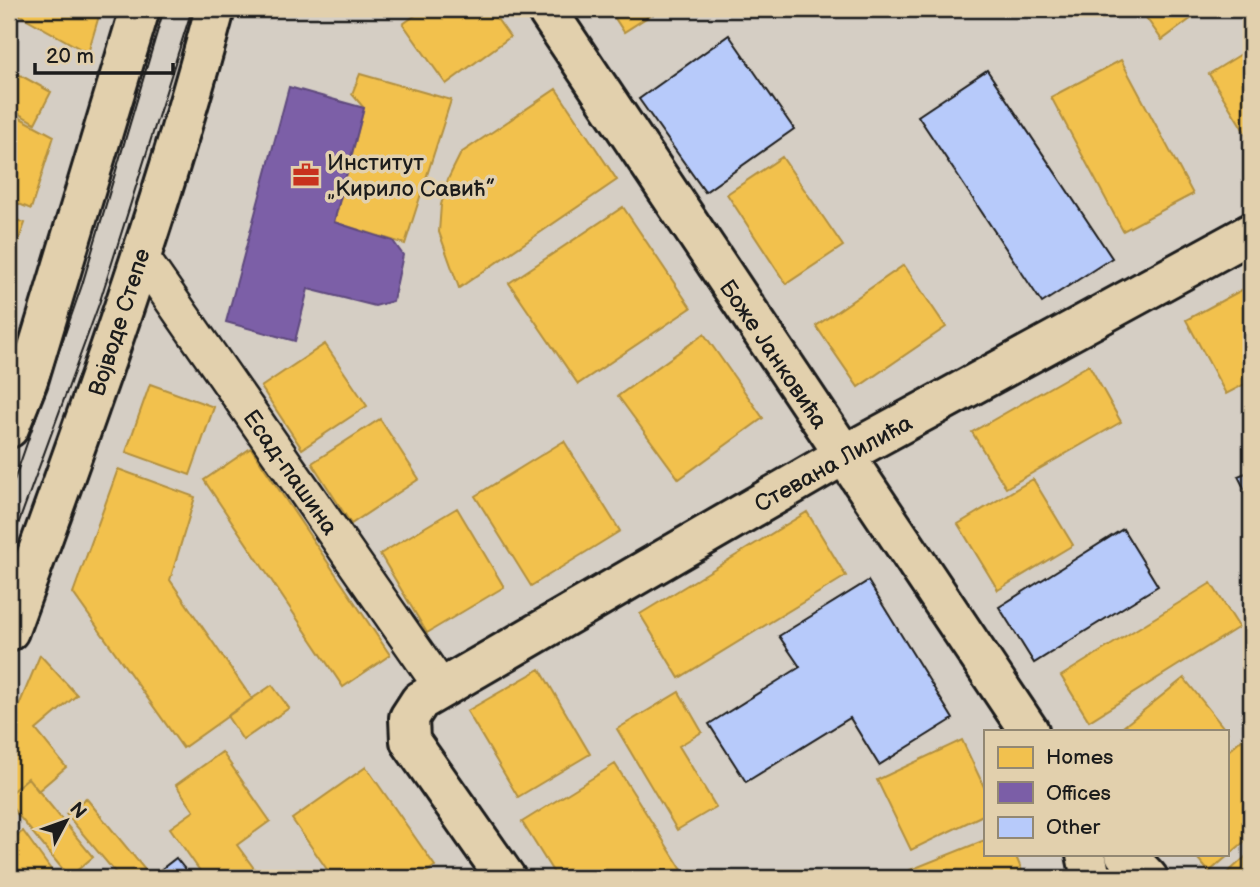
<svg xmlns="http://www.w3.org/2000/svg" width="1260" height="887" font-family="'Balsamiq Sans',sans-serif">
  <rect width="100%" height="100%" fill="#d5cec4"/>
  <filter id="ink" filterUnits="userSpaceOnUse"><feTurbulence type="fractalNoise" baseFrequency=".0143" numOctaves="2"/><feDisplacementMap in="SourceGraphic" scale="14" xChannelSelector="R" yChannelSelector="G"/><feConvolveMatrix kernelMatrix="1 2 1 2 8 2 1 2 1" color-interpolation-filters="sRGB"/></filter>
  <g filter="url(#ink)">
    <path fill="#f2c14e" stroke="#b2903f" stroke-width="2" d="M9 9H101L88 53Z
      M424 9H490L510 37 446 84 403 24Z
      M609 9H660L624 32Z
      M1140 9H1204L1162 40Z
      M1251 48V142L1209 74Z
      M1121 60 1193 194 1123 231 1051 97Z
      M9 69 51 92 35 123 9 108Z
      M360 74 451 100 405 244 334 222 364 108 352 94Z
      M556 89 617 180 459 288 439 232 441 205 448 179 461 153Z
      M9 112 54 136 31 209 9 200Z
      M782 157 843 246 786 284 727 194Z
      M623 207 691 308 578 384 509 283Z
      M9 217 25 223 9 267Z
      M904 265 946 327 858 387 816 326Z
      M1251 285V381L1226 394 1186 320Z
      M704 334 763 418 679 479 618 396Z
      M325 344 367 406 302 449 261 387Z
      M1089 365 1121 422 1006 488 972 432Z
      M150 384 214 407 190 475 126 452Z
      M380 419 419 479 351 524 312 463Z
      M564 441 620 531 531 586 475 496Z
      M251 448 390 655 343 687 204 480Z
      M118 469 195 497 170 580 252 699 183 748 73 593Z
      M1033 479 1073 545 998 590 958 524Z
      M457 508 504 587 427 633 380 554Z
      M807 512 846 576 679 678 640 614Z
      M1211 583 1239 627 1089 721 1061 676Z
      M40 655 77 695 36 730 66 767 38 791 28 778 9 794V729Z
      M540 669 590 754 518 797 467 711Z
      M1184 678 1227 732 1118 731Z
      M272 685 289 708 243 740 227 716Z
      M679 692 702 732 679 746 716 807 677 830 617 729Z
      M1251 731V836L1209 872 1194 854H1227V752Z
      M962 740 985 789V814L911 850 877 780Z
      M222 752 270 821 237 845 261 878H205L170 828 194 811 176 785Z
      M615 764 687 878H557L522 822Z
      M366 767 435 866 418 878H333L292 819Z
      M28 778 93 857 69 877 9 804V794Z
      M86 798 146 871 137 878H120L66 814Z
      M23 831 57 878H18L9 866V842Z
      M985 840V854H1015L1025 878H913L910 870Z
      M1251 852V878H1231L1227 873Z"/>
    <path fill="#7b5ea7" stroke="#5e4a7d" stroke-width="2" d="M289 87 364 108 334 222 393 241 403 255 393 301 375 306 308 289 295 341 226 322Z"/>
    <path fill="#b7cafa" stroke="#1c1c1c" stroke-width="2" d="M729 35 794 129 705 192 639 99Z
      M987 70 1112 258 1042 303 918 116Z
      M1251 471V502L1238 476Z
      M1123 529 1158 586 1034 663 999 607Z
      M868 581 953 719 879 765 850 718 746 782 709 724 800 667 779 636Z
      M176 858 192 878H150Z"/>
    <g fill="none" stroke-linecap="round" stroke-linejoin="round">
      <g stroke="#1c1c1c" stroke-width="38">
        <path id="pedestrian" d="M141 256 441 687"/>
      </g>
      <g stroke="#1c1c1c" stroke-width="44">
        <path id="minor" d="M546 9 1029 731
          M1086 854 1091 878
          M1125 854 1148 878
          M506 878 410 741 409 718 420 701 842 456 1251 233"/>
      </g>
      <g stroke="#1c1c1c" stroke-width="44">
        <path id="secondary" d="M9 428 28 381 140 9
          M9 631C84 425 159 220 215 9"/>
      </g>
      <use href="#pedestrian" stroke="#e2d0ad" stroke-width="33"/>
      <use href="#minor" stroke="#e2d0ad" stroke-width="38"/>
      <use href="#secondary" stroke="#e2d0ad" stroke-width="38"/>
      <path stroke="#1c1c1c" stroke-width="2" d="M9 495 82 285 164 9
        M9 549 99 304 192 9"/>
    </g>
  </g>
  <defs>
    <g id="office-bare" transform="scale(2.1)"><path d="M-6-3h4V-5.5h4V-3h4V5H-6ZM-1-4.5V-3h2v-1.5ZM-6 0V1H6V0Z" fill="#c8321e" stroke="#e2d0ad" stroke-width="2.5" paint-order="stroke"/></g>
  </defs>
  <g fill-rule="evenodd">
    <use href="#office-bare" x="306" y="175"/>
  </g>
  <g text-anchor="middle" stroke-width="7" stroke-linejoin="round" paint-order="stroke">
    <g font-size="23" fill="#1c1c1c" stroke="#e2d0ad" text-anchor="start">
      <text x="327" y="170">Институт<tspan x="327" dy="26">„Кирило Савић”</tspan></text>
    </g>
    <g font-size="23" fill="#1c1c1c" stroke="#e2d0ad">
      <text transform="translate(119 322) rotate(-72)" y="8">Војводе Степе</text>
      <text transform="translate(774 354) rotate(56)" y="8">Боже Јанковића</text>
      <text transform="translate(833 463) rotate(-29)" y="8">Стевана Лилића</text>
      <text transform="translate(291 472) rotate(55)" y="8">Есад-пашина</text>
    </g>
  </g>
  <rect width="1260" height="887" fill="none" stroke="#e2d0ad" stroke-width="35"/>
  <rect x="18" y="18" width="1225" height="852" fill="none" stroke="#1c1c1c" stroke-width="2.5" filter="url(#ink)"/>
  <rect x="984" y="730" width="245" height="126" fill="#e2d0ad" stroke="#938873" stroke-width="2"/>
  <rect x="998" y="747" width="35" height="21" fill="#f2c14e" stroke="#938873" stroke-width="2"/>
  <text x="1046" y="764" font-size="21" fill="#1c1c1c">Homes</text>
  <rect x="998" y="782" width="35" height="21" fill="#7b5ea7" stroke="#938873" stroke-width="2"/>
  <text x="1046" y="800" font-size="21" fill="#1c1c1c">Offices</text>
  <rect x="998" y="817" width="35" height="21" fill="#b7cafa" stroke="#938873" stroke-width="2"/>
  <text x="1046" y="834" font-size="21" fill="#1c1c1c">Other</text>
  <g transform="translate(66 821) rotate(49)" stroke="#e2d0ad" stroke-width="5" paint-order="stroke">
  <path d="M0-5L12 26L0 18L-12 26Z" fill="#1c1c1c"/>
  <text y="-10" font-size="19" font-weight="bold" text-anchor="middle" fill="#1c1c1c">N</text>
  </g>
  <path d="M35 63v10h138v-10" fill="none" stroke="#1c1c1c" stroke-width="3.5"/>
  <text x="46" y="63" font-size="21" fill="#1c1c1c" stroke="#e2d0ad" stroke-width="5" paint-order="stroke">20 m</text>
</svg>
